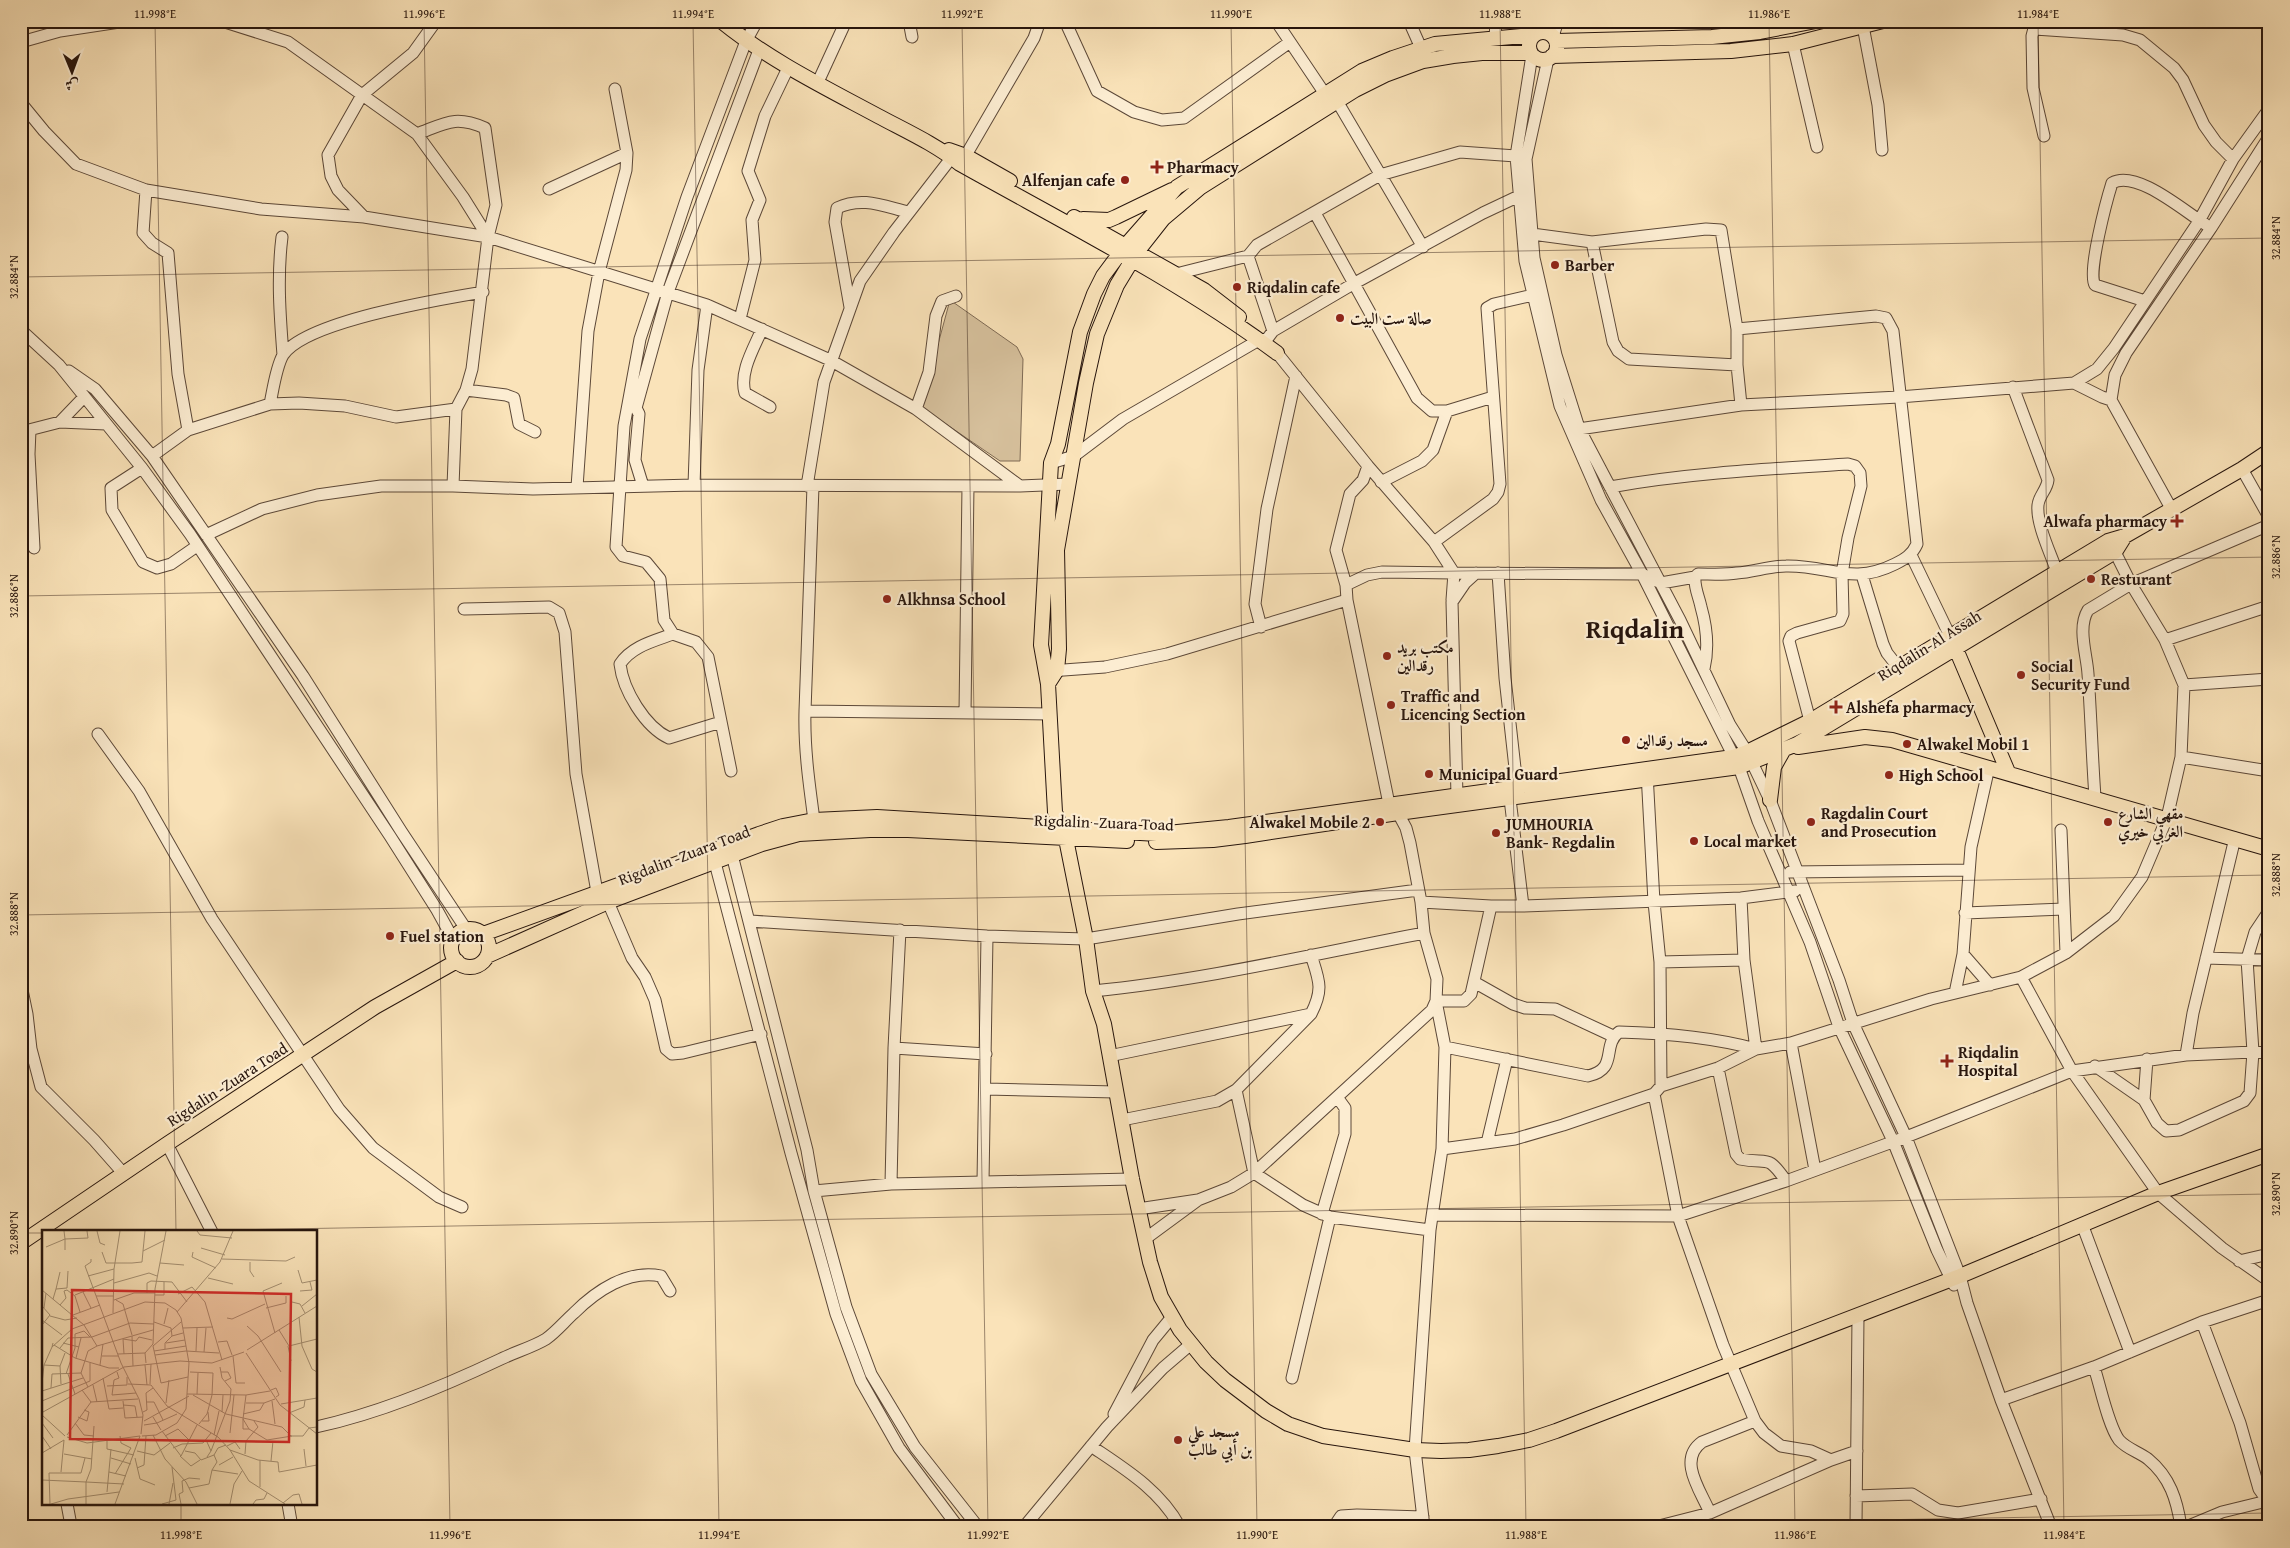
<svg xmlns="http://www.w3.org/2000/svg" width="2290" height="1548" font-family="'Gentium Book Plus',Amiri,serif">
  <rect width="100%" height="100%" fill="#fae3b9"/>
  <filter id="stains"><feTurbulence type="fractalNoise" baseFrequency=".004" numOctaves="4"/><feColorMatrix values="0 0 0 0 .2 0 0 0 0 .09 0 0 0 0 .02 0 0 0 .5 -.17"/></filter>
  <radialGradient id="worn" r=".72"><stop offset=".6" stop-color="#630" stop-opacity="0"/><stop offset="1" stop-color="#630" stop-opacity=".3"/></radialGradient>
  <path fill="#d6c09c" stroke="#7e6a54" d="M950 300 1017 347 1023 359 1020 461H1000L921 407Z"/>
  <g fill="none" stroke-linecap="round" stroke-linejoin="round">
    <g stroke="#5c4838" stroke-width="13">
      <path id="minor" d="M217 21 225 22 288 42 417 134 463 197 488 237 472 369 466 390 456 409 453 486 533 489 694 485 1020 486 1068 484
        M909 21 912 37
        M1065 21 1097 91 1134 112 1162 120 1184 118 1290 42
        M1276 21 1325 94
        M1409 21 1421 48 1422 57
        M1760 21V32
        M2036 21 2032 36 2033 88 2044 136
        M1863 26 1878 105 1882 150
        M2035 29 2123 35 2140 40 2174 68 2183 80 2204 125 2216 142 2233 159
        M1538 32 1542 21
        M1553 36 1558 21
        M1495 39 1496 21
        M21 42 60 31 126 21
        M1793 44 1817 147
        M1532 55 1516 156 1525 261 1560 406 1601 500 1642 574 1739 767 1758 821 1810 942 1839 1027 1893 1141 1937 1250 1954 1285
        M1548 59 1526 159 1534 258 1556 355 1579 428 1680 620 1730 725 1747 752 1770 800 1839 980 1853 1023 1906 1137 1960 1276 1967 1303 2001 1400 2051 1527
        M818 82 846 21
        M1337 101 1423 247
        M21 103 44 131 76 164 146 190 261 209 364 217 488 237 707 305 830 360 916 409 1020 486
        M417 134C446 123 455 115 485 128L496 205 488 237
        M962 162 1034 38 1040 21
        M549 189 627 153
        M146 190 143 233 152 243 168 253 178 374 188 430
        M1315 213 1417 398 1432 411H1447L1493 397
        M364 217 338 190 331 176 328 155 362 95 413 53 436 21
        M1532 234 1592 242 1706 229 1721 230 1737 329V365L1741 405
        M282 237C277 277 280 316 283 355
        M1592 242 1613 342 1618 351 1629 359 1737 365
        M1248 256 1273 331
        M1176 274 1248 256 1257 245 1380 175 1460 152 1516 156
        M2145 301 2095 285C2087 273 2107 199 2112 183 2136 169 2184 211 2205 224
        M850 307 835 222 837 208C862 196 883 206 908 212
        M740 319 755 260 752 220 760 200 748 171 765 116 788 68
        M762 329C754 348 739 372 745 393L770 407
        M21 330 59 365 142 468 190 534 390 836 437 910 453 939
        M1277 353 1368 466 1434 542 1454 573 1642 574 1661 583 1695 577
        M69 371 95 389 152 456 303 676 401 831 466 929
        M2074 383 2102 397 2111 400
        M2013 387 2048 480C2047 490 2039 495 2038 505 2036 524 2051 554 2057 572
        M466 390 506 395 514 398 519 424 535 432
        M270 404C273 390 276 367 283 355 306 321 441 299 483 292
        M916 409 929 372 936 316 942 301 956 296
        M60 422 106 424
        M30 430 29 454 34 548
        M1572 430 1741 405 1899 397 2074 383 2097 369 2114 348 2199 221 2233 159 2269 109
        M21 432 60 422 84 397
        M152 456 188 430 270 404 299 403 345 406 396 417 456 409
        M1051 463 1074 456 1123 419 1259 340 1267 339 1273 331 1353 284 1483 213 1519 196
        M142 468 111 488 112 510 143 562 157 568 171 564 197 546
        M2242 469 2269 517
        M1381 482 1422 461 1433 450 1447 411
        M694 485 698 370 707 305
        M643 486 635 460 639 414 636 408 668 292 759 50
        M807 486 824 382 860 281 894 232 952 157
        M813 486 805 711 1050 714
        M577 487 588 331 599 272 626 170 627 153 615 89
        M1610 487C1689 473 1769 469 1848 464L1855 466 1860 473 1861 486 1848 538 1842 574 1843 614 1840 621 1797 633 1791 636 1789 641 1810 721
        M2172 510 2111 400 2115 375 2126 353 2211 228 2269 137
        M206 535 262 509 317 495 381 486H453
        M1434 542 1493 499 1498 492 1500 484 1487 308 1494 304 1533 295
        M1911 555 1950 636
        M1498 573 1505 678 1517 786
        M1862 575 1883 644 1887 653 1898 667
        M1346 585 1336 550 1350 494 1363 480 1368 466
        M1347 600 1346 585 1367 575 1382 572 1454 573 1452 600
        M464 609 549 607 559 613 565 632 576 774 597 892
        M1261 627 1255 604 1267 509 1296 376
        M673 634C654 641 632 646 620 664 623 690 645 727 669 738L721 722
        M2165 640 2269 606
        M1704 669C1709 648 1707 628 1701 607 1699 597 1694 587 1695 577L1698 574C1711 574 1724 575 1737 573 1753 572 1770 566 1786 566 1830 565 1851 586 1895 564 1905 559 1912 555 1917 544L1893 331 1886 318 1876 316 1737 329
        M1050 671 1105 667 1167 654 1347 600 1389 804 1398 813 1406 828 1410 843 1421 902 1424 933 1437 979 1436 1001 1432 1010 1254 1173 1231 1187 1198 1200 1145 1239
        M2184 685 2269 679
        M805 711C804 748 809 783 814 820
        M965 713 968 486
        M98 734 139 791 212 919 339 1109 373 1148 439 1197 462 1207
        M2181 757 2269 771
        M731 771 708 657 696 642 673 634 664 620 660 579 646 562 623 556 616 547 624 426 640 339 687 197 746 41 757 21
        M1647 773 1654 902 1660 962 1661 1086
        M1457 796 1452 602 1465 583 1476 573
        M2095 797C2092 756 2091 715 2088 674 2087 655 2077 628 2088 610L2131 584 2269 525
        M1510 799 1523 906 1741 898 1795 891
        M2061 830 2066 953
        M730 847 807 1150 814 1191 846 1307 871 1374 915 1447 978 1527
        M713 855 791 1153 836 1314 861 1381 899 1448 958 1527
        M1790 872 1968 870
        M608 902 632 958 645 977 655 1000 666 1049 672 1054 683 1053 761 1034
        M1421 902 1491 906
        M1965 913 2064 909
        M750 921 987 936 1086 939 1238 914 1418 890
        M1963 954 1990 985
        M2206 958 2269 960
        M1660 962 1744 960
        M2021 977 2072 1071 2158 1193 2222 1248 2269 1281
        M1474 982 1513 1004 1525 1008 1555 1009 1613 1036
        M21 985 27 1014
        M1093 991C1205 980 1314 954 1424 933
        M1955 993 1963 954 1971 847 1989 767
        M21 1011 27 1014 31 1049 41 1087 94 1140 124 1174
        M1791 1043 1815 1170
        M1445 1047 1588 1076C1619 1069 1601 1046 1619 1032 1666 1033 1711 1037 1756 1049L1744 960 1741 898
        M894 1048 986 1054
        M2186 1055 2193 1013 2235 838
        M1109 1056 1311 1014
        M2095 1066 2144 1100 2157 1123 2166 1131 2179 1130 2244 1101 2250 1093 2253 1052 2247 959 2255 932 2269 911
        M1718 1068 1736 1154 1740 1159C1768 1165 1766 1152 1786 1181
        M986 1089 1116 1092
        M1236 1090 1254 1173 1303 1205 1330 1217 1430 1230
        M1654 1094 1678 1216 1723 1345 1755 1421 1764 1433 1781 1446 1811 1451 1831 1460
        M2144 1100 2147 1059
        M1122 1120 1217 1101 1236 1090 1311 1014C1324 989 1319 980 1311 955
        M1487 1143 1507 1059
        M167 1144 212 1232
        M1442 1149 1515 1139 1563 1125 1654 1094 1661 1086 1718 1068 1756 1049 1791 1043 1931 999 2021 977 2066 953 2114 916 2142 877 2167 818 2181 757 2184 685 2165 640 2131 584 2111 544
        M983 1182 987 936
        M891 1184 894 1048 900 930
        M814 1191 891 1184 1132 1179
        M1138 1209 1198 1200
        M1322 1214 1345 1134V1108L1337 1097
        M1433 1215 1678 1216 1786 1181 1906 1137 2072 1071 2186 1055 2253 1052 2269 1053
        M2082 1224 2130 1352
        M2239 1261 2269 1254
        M2202 1322 2240 1423 2259 1489 2269 1503
        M2094 1367C2100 1385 2108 1425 2119 1440 2127 1449 2139 1452 2148 1459 2170 1477 2177 1500 2181 1527
        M1292 1378 1330 1217
        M2001 1400 2094 1367 2202 1322 2269 1300
        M1114 1414 1153 1340 1172 1317
        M316 1427C380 1413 442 1387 501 1359 515 1352 533 1347 546 1339 557 1331 564 1322 574 1313 596 1291 628 1269 661 1276L670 1291
        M1091 1446C1125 1469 1160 1490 1180 1527
        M1856 1496 1912 1494 1938 1510 1958 1513 2041 1499
        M288 1504 292 1527
        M1710 1513C1701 1491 1677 1460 1702 1442L1755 1421
        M65 1527 70 1520 67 1504
        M1024 1527 1107 1427 1163 1368 1191 1344
        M1337 1527V1522L1341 1516 1357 1515 1423 1517
        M1424 1527 1415 1450 1430 1230 1442 1149 1445 1047 1436 1001H1464L1471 994 1491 906H1523
        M1655 1527 1710 1513 1831 1460 1857 1451
        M1856 1527 1858 1316
        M2186 1527 2222 1512 2267 1501"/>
    </g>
    <g stroke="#27150d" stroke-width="16">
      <path id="major" d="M721 21C769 60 824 87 878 116 906 131 935 144 960 164 1067 224 1178 280 1277 353
        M1529 46a14 14 0 1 1 28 0a14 14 0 1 1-28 0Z
        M1533 35 1435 44 1393 58 1362 71 1177 187 1126 245 1103 276 1094 294 1080 332 1058 444 1051 463 1041 645 1048 684 1055 812 1066 839 1086 939 1093 991 1104 1024 1132 1179 1150 1262 1161 1297 1180 1330 1206 1362 1225 1380 1266 1411 1288 1424 1323 1436 1415 1450 1441 1451 1469 1450 1498 1446 1529 1440 1556 1431 1960 1276 2158 1193 2269 1154
        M1556 41 1712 37 1760 32 1816 21
        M1552 56 1731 51 1793 44 1883 21
        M949 150 966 156 1010 181
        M1074 217 1204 290 1239 317
        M1083 219 1109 220 1116 217 1172 190
        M1953 642 2008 772
        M1048 684 1057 670 1059 649 1057 550 1086 383 1097 334 1117 285 1137 252 1163 219 1201 187 1355 90 1385 75 1423 61 1453 56 1482 53H1531
        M1798 747 1865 737 1892 740 2269 849
        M1770 800 1774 767 1783 751
        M1156 842 1213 840 1245 836 1398 813 1739 767 1797 744 2115 552 2125 536
        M451 948a19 19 0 1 1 38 0a19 19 0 1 1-38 0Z
        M483 934 759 834 783 826 814 820 877 817 1157 834 1229 827 1733 757 1747 752 1810 721 2108 541 2125 536 2242 469 2269 451
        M487 956 608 902 762 844 799 834 870 830H908L1127 841
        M21 1243 167 1144 375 1007 457 961"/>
    </g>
    <use href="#minor" stroke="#fcedd2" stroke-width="11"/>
    <use href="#major" stroke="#fae3b9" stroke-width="14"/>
  </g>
  <path fill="none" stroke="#27150d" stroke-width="1" stroke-opacity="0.45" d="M155 21 176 1232M424 21 450 1527M693 21 719 1527M962 21 988 1527M1231 21 1257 1527M1500 21 1526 1527M1769 21 1795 1527M2038 21 2064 1527M21 277 2269 238M21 596 2269 557M21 915 2269 875M114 1232 2269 1194M21 1233H44M181 1504V1527M1477 1527 2269 1513"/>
  <g fill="#8f2418" stroke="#fcedd2" stroke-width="2">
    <path d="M1154.5 159.5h5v5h5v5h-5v5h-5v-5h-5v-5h5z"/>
    <circle cx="1125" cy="180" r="5"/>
    <circle cx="1555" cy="265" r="5"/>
    <circle cx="1237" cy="287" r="5"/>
    <circle cx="1340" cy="318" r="5"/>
    <path d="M2174.5 513.5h5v5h5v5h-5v5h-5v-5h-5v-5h5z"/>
    <circle cx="2091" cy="579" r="5"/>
    <circle cx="887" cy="599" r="5"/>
    <circle cx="1387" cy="656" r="5"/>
    <circle cx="2021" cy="675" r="5"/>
    <circle cx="1391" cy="705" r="5"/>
    <path d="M1833.5 699.5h5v5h5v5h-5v5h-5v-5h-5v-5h5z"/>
    <circle cx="1626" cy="740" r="5"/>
    <circle cx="1907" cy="744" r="5"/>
    <circle cx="1429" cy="774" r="5"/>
    <circle cx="1889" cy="775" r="5"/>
    <circle cx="1380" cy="822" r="5"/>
    <circle cx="1811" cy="822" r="5"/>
    <circle cx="2108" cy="822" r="5"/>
    <circle cx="1496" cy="833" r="5"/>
    <circle cx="1694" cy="841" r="5"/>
    <circle cx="390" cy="936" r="5"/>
    <path d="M1944.5 1053.5h5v5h5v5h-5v5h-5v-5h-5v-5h5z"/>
    <circle cx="1178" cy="1440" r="5"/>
  </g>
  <g text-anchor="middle" stroke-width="4.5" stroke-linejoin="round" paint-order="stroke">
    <g font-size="16" font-weight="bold" fill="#27150d" stroke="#fcedd2" text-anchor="start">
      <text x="1167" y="173">Pharmacy</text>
      <text x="1115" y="186" text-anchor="end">Alfenjan cafe</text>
      <text x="1565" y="271">Barber</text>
      <text x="1247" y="293">Riqdalin cafe</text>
      <text x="1350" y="324">صالة ست البيت</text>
      <text x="2167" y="527" text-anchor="end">Alwafa pharmacy</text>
      <text x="2101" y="585">Resturant</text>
      <text x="897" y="605">Alkhnsa School</text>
      <text x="1397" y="653">مكتب بريد<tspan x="1397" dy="18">رقدالين</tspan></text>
      <text x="2031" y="672">Social<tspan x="2031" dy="18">Security Fund</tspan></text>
      <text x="1401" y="702">Traffic and<tspan x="1401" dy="18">Licencing Section</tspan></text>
      <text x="1846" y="713">Alshefa pharmacy</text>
      <text x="1636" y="746">مسجد رقدالين</text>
      <text x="1917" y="750">Alwakel Mobil 1</text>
      <text x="1439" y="780">Municipal Guard</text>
      <text x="1899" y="781">High School</text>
      <text x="1821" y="819">Ragdalin Court<tspan x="1821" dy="18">and Prosecution</tspan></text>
      <text x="2118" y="819">مقهي الشارع<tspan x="2118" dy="18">الغربي خيري</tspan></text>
      <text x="1370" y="828" text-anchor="end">Alwakel Mobile 2</text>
      <text x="1506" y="830">JUMHOURIA<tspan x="1506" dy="18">Bank- Regdalin</tspan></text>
      <text x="1704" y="847">Local market</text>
      <text x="400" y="942">Fuel station</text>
      <text x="1958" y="1058">Riqdalin<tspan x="1958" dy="18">Hospital</tspan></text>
      <text x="1188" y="1437">مسجد علي<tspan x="1188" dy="18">بن أبي طالب</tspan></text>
    </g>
    <g font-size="16" fill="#27150d" stroke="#fcedd2">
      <text transform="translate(1929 645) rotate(-32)" y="6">Riqdalin-Al Assah</text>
      <text transform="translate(1104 822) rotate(2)" y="6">Rigdalin -Zuara Toad</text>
      <text transform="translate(684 855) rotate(-21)" y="6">Rigdalin -Zuara Toad</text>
      <text transform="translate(227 1084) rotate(-33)" y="6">Rigdalin -Zuara Toad</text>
    </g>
    <g font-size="26" font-weight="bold" fill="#27150d" stroke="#fcedd2">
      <text x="1635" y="638">Riqdalin</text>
    </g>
  </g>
  <g transform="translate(42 1230)">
    <rect width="275" height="275" fill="#fae3b9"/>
    <path fill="none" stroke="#a69174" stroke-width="1" d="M55 1 58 13 63 15M103 1 101 21 123 10M155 1 158 5 190 8M4 17 23 9 22 1M159 18 183 25M23 20V9L46 8 45 1M60 22 64 33H90L100 32 101 21M151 22 150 27 174 38M49 29V32L43 36 79 133 97 169 101 185 99 204M180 29 244 31 253 27M208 32V41L212 47M118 33 142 35M256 40 260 53 275 50M46 46 72 39M166 48 191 54M72 53 107 43 115 46M14 59 18 42M0 60 42 95 55 116M258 61 270 60 268 52M41 62 49 78M105 63V53L109 51 130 52 145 72M136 64 150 57 163 72 180 130M33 65 72 49M113 65H122V52M54 66H72M11 69 14 59 25 58 26 41M72 70 92 63H113M74 70 81 74 90 105M250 72 258 74 263 83M18 75 24 68 22 61 25 60 33 66 38 82M0 76 8 85 0 95M260 76 275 64M2 78 4 63M224 78 244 73V66M135 82 178 32 191 1M71 83 72 39 78 1M31 85 58 75M8 86 23 90 35 88M257 87 260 116 270 139 275 142M185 88 190 89 223 74M0 90 20 105M112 92 129 98 130 106M139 92 111 116 119 153 146 147M122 94 126 78M205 96 216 106 239 142M141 98 171 97M237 100 247 116 275 109M233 103 221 61 240 53M90 106 91 136M176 112 185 111 190 125M11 113 10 117 30 99 103 72 123 73 134 80 139 88 147 133 144 179 135 193 114 205 100 206M21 113 37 117M124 113 143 110M12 115 33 128 67 138H77M246 116 249 131M18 118 26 108 50 107 88 93 112 94M123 119V113L130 106 141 103M205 120 275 76M112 121 144 116M154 121 155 98M162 122 164 98M103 123 111 114 113 59 124 1M204 123 238 175 275 204M76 124 103 123 104 133M82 124 81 109 94 111 97 107 110 110M113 125 144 121 177 123M60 126H76M191 126 194 153H203M34 128 39 108M2 135 18 136M58 135 61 114M103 135 105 155M75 142 77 148 72 150 70 165 94 163M148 142 171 143 170 165M179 142H186L189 148 183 151M24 144 33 118V104L42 101 48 107M26 144 33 164M61 148 67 179 81 178M0 153 2 135 10 117M19 154 18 136 23 123M86 154 109 155 125 176M108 154 109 134M51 155 55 172M65 156 85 155V147M46 157 39 143 46 121 55 116 111 100M9 158 10 144 39 143M40 160 49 172 96 169M229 160 234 158 237 165 234 167M0 161 41 148M145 164 204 165 201 189 207 199 225 210 250 206M155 164 156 143M151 165 184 184 240 197 249 206H261L267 198 275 197M204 165 228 161M0 171 48 151V133M81 171 83 188 101 187M230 171 233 194M105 172H112L121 190M124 173 127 150M204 173H222L233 169M239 174 263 170M81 175 93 176 95 187M125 176 176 207 188 220 207 251 243 274M1 182 82 137 138 131 170 133 202 122M101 182 105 180 104 163 111 158M180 182 181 165M247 183 262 177 263 170 275 168M201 184 218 180 222 173M0 185 23 206M36 187 45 191 47 182 42 180M111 187 119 200M201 189V199H207M102 191 147 166M160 191H167L166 182M0 193 11 208M33 193 42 205 52 206M157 194 165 184 170 165M102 195 115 193 135 184M52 196 49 239 44 252 82 254M120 201 139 226 155 195M188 203 192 165M25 205 49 172M111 205 123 229 144 252 155 274M172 205 177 181M0 206 9 219M123 206 136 199 147 210M25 207 45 213 98 206M65 211V219L92 225M165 212 169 221 165 227M185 216 193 212 198 219M131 218 140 214 161 213 169 203M262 219 264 236M188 220 216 230 236 232 237 242 275 235M95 221 112 225 128 213M143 221 153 223 159 230 172 225 176 218 184 215M169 221 188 171 189 159 180 148 178 137M0 223 22 210M22 224 50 229M203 224 204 211 216 197 212 191M172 225 175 232 170 240 196 244M138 226 149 236 158 230M69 228 89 234M93 228 98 249 113 255M229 231 231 211M177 235 191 227M95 238 102 235 104 206M19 242 22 210M67 242 84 246M73 244 89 218 79 213 78 206M0 250 44 252V274M218 257V230M147 258 167 254 170 240M65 262 69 219M241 273 251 265 257 264 260 274M8 274 7 243H39L43 228M9 274 26 269 77 262M73 274 98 206M120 274 134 270 130 237M127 274 131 253M139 274 137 264 141 262 140 251 147 248 158 249M188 274 192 254 200 241M211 274 214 270 222 269 225 263"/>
    <path fill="#d62828" fill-opacity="0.15" stroke="#d62828" stroke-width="2.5" d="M30 60 249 64 247 212 28 209Z"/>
    <rect width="275" height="275" fill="none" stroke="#27150d" stroke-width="2.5"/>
  </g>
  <rect width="2290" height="1548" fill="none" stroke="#fae3b9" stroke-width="55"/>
  <g transform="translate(72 72) rotate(179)" stroke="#fcedd2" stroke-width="4" paint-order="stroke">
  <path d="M0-4L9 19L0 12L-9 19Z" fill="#27150d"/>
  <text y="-8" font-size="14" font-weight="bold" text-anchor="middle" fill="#27150d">ش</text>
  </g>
  <rect x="28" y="28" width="2234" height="1492" fill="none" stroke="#27150d" stroke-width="2"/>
  <g font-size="12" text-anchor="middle" fill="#27150d">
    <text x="155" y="18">11.998°E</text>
    <text x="424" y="18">11.996°E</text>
    <text x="693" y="18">11.994°E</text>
    <text x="962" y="18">11.992°E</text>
    <text x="1231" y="18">11.990°E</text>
    <text x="1500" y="18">11.988°E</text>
    <text x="1769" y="18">11.986°E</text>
    <text x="2038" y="18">11.984°E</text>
    <text transform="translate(2276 238) rotate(-90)" y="4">32.884°N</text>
    <text transform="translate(14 277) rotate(-90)" y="4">32.884°N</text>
    <text transform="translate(2276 557) rotate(-90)" y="4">32.886°N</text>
    <text transform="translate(14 596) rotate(-90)" y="4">32.886°N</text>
    <text transform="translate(2276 875) rotate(-90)" y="4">32.888°N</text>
    <text transform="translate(14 914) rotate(-90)" y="4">32.888°N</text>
    <text transform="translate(2276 1194) rotate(-90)" y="4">32.890°N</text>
    <text transform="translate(14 1233) rotate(-90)" y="4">32.890°N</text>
    <text x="181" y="1539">11.998°E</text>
    <text x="450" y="1539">11.996°E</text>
    <text x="719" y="1539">11.994°E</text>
    <text x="988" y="1539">11.992°E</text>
    <text x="1257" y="1539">11.990°E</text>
    <text x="1526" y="1539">11.988°E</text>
    <text x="1795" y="1539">11.986°E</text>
    <text x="2064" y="1539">11.984°E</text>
  </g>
  <rect width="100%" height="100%" filter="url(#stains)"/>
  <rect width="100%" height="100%" fill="url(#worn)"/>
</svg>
